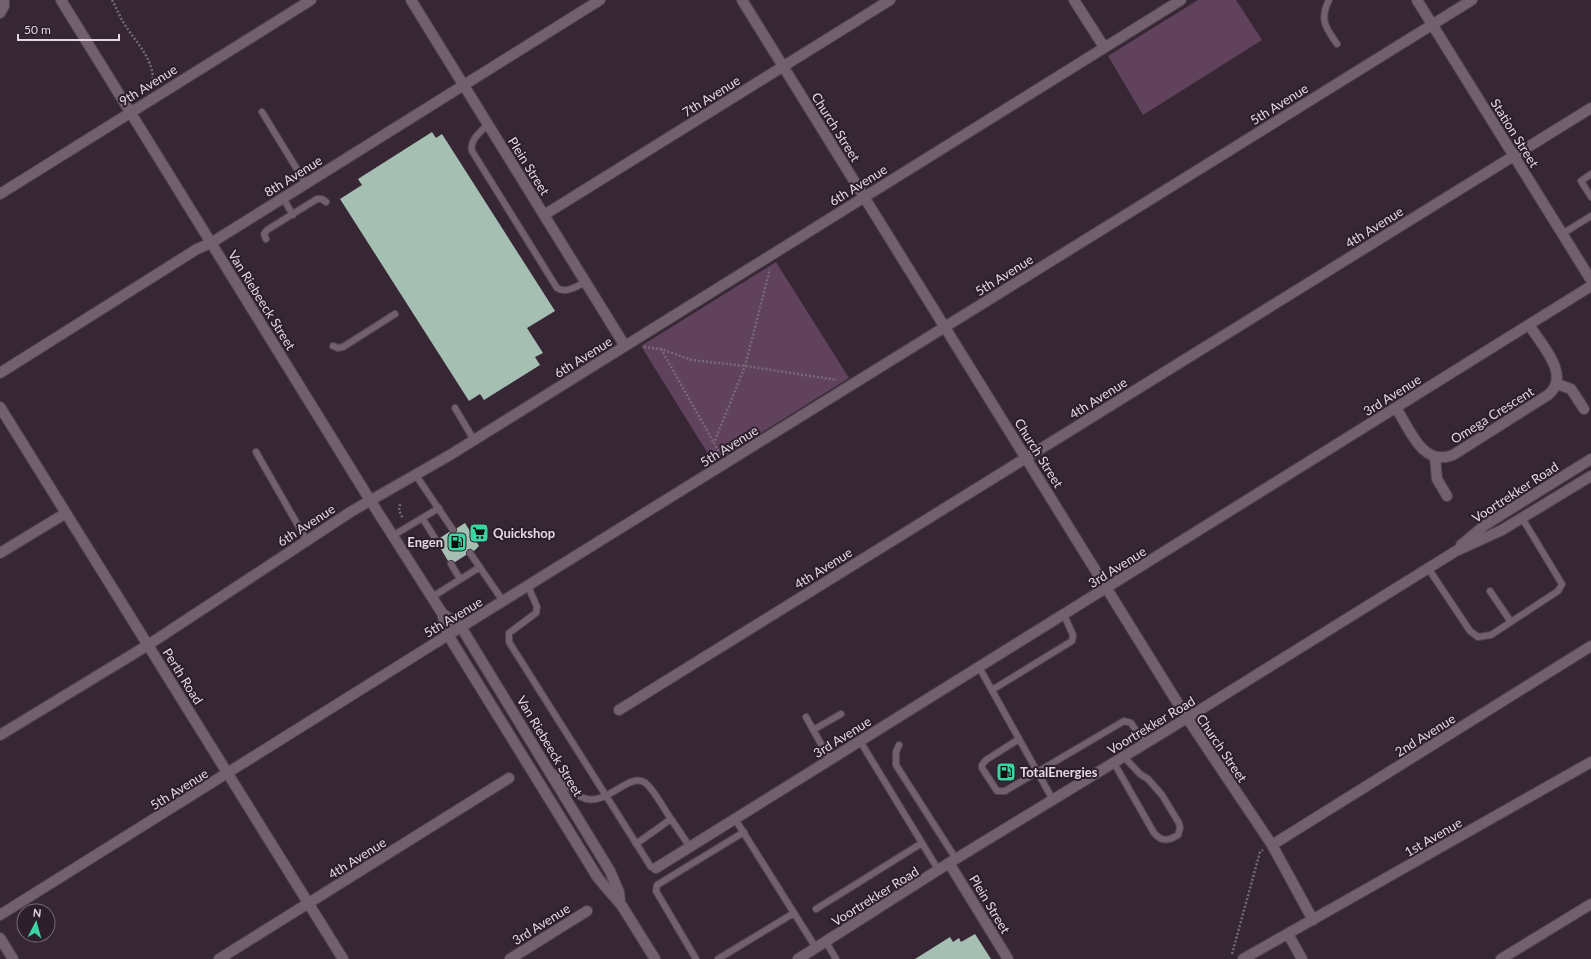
<svg xmlns="http://www.w3.org/2000/svg" width="1591" height="959" font-family="Lato,sans-serif">
  <rect width="100%" height="100%" fill="#372735"/>
  <path fill="#60425d" d="M1198 0H1236L1262 40 1143 115 1108 56Z
    M776 262 849 378 719 459 710 457 641 346Z"/>
  <path fill="#a5bfb3" d="M432 132 436 138 442 134 555 311 527 328 543 353 535 357 540 365 484 400 480 394 469 401 340 199 362 185 358 179Z
    M465 523 479 546 474 551 468 549 466 555 455 562 451 560 448 561 438 544 440 538 449 532 455 534 457 528Z
    M975 934 991 959H915L950 937 953 942 959 938 961 942Z"/>
  <g fill="none" stroke-linecap="round" stroke-linejoin="round">
    <g stroke="#51444f" stroke-width="8">
      <path id="service" d="M1329 0C1319 20 1326 28 1337 44
        M262 112 306 184
        M488 124C481 132 469 140 472 151L557 288C566 294 577 286 586 282
        M1591 174 1581 181 1591 197
        M283 198 293 215
        M1562 234 1591 216
        M266 239 264 234 267 230 317 199H322L326 202
        M333 346 338 348 343 347 395 314
        M455 408 474 440
        M256 452 307 541
        M415 474 453 530
        M423 519 436 540
        M394 535 439 508
        M470 553 503 601
        M451 564 460 579
        M1428 568 1470 631 1478 637 1491 635 1558 591 1562 584 1522 518
        M528 586 537 607 536 613 509 633V642L651 867 656 868
        M1490 591 1511 622
        M432 597 480 567
        M979 667 1053 800
        M992 690 1072 641 1073 635 1064 615
        M806 717 830 760
        M813 730 841 714
        M1019 739 986 760 982 765V768L997 791H1005L1124 721 1131 723 1145 744
        M860 741 939 871
        M899 745 896 752V765L956 859
        M1114 763 1154 833C1162 842 1168 841 1178 835L1180 828 1179 823 1162 795 1148 779 1140 774 1124 757
        M553 772C562 780 571 792 581 797 605 809 627 773 644 782 652 786 665 811 671 819L636 844
        M671 819 690 847
        M735 819 816 948
        M816 909 922 843
        M826 942 836 959
        M696 959 656 891 657 885 744 832
        M718 959 794 913"/>
    </g>
    <g stroke="#51444f" stroke-width="12">
      <path id="minor" d="M411 0 625 346
        M742 0 1187 718 1272 845 1313 920
        M1074 0 1104 47
        M1417 0 1591 280
        M0 13 4 6V0
        M0 194 311 0
        M544 215 890 0
        M0 373 197 249 211 243 600 0
        M1557 384 1571 389 1584 409
        M0 407 343 959
        M1396 408C1410 429 1422 467 1453 455L1548 395C1572 376 1541 344 1529 325
        M1435 457 1437 479 1447 496
        M0 553 66 513
        M619 710 1591 108
        M0 735 148 645 352 511 450 455 1181 0
        M1272 845 1591 646
        M949 863 1008 959
        M656 868 1591 286
        M0 915 432 645 1472 0
        M1288 934 1302 959
        M0 938 13 959
        M219 959 509 778
        M510 959 587 911
        M1243 959 1591 762
        M1501 959 1591 904"/>
    </g>
    <g stroke="#51444f" stroke-width="12">
      <path id="secondary" d="M61 0 370 500 442 613 448 635 598 878 622 906 655 959
        M1461 545 1485 525 1591 459
        M442 613 461 627 610 871 619 892 620 903
        M798 959 949 863 1187 718 1456 551 1502 530 1591 476"/>
    </g>
    <path stroke="#776a75" stroke-width="2.5" stroke-dasharray="2 2" stroke-linecap="butt" d="M112 0C116 7 119 15 123 22 136 43 155 59 153 85
      M644 347 661 349 692 360 745 366 837 380
      M661 349 714 443
      M720 455 714 443 745 366 770 269
      M400 504 399 510 403 519
      M1232 954 1260 852 1263 850"/>
    <use href="#service" stroke="#72606f" stroke-width="6"/>
    <use href="#minor" stroke="#72606f" stroke-width="10"/>
    <use href="#secondary" stroke="#72606f" stroke-width="10"/>
  </g>
  <defs>
    <g id="supermarket-square" transform="scale(1)"><rect x="-9" y="-9" width="18" height="18" rx="4" fill="#3dd4a3" stroke="#2d1e2b"/><path d="M-6-5.5h2.5l.6 2H6L4.5 2H-2.5L-4.4-4H-6ZM-1.5 3.2a1.3 1.3 0 1 0 .1 0ZM3 3.2a1.3 1.3 0 1 0 .1 0Z" fill="#111"/></g>
    <g id="fuel-square" transform="scale(1)"><rect x="-9" y="-9" width="18" height="18" rx="4" fill="#3dd4a3" stroke="#2d1e2b"/><path d="M-5.5-6h7V0h2V4h1.3V-2.5L3-4.5l.8-.8L6-3V5H2.5V1h-1V6h-7ZM-4.2-4.7v3.2H.2V-4.7Z" fill="#111"/></g>
  </defs>
  <g fill-rule="evenodd">
    <use href="#supermarket-square" x="479" y="533"/>
    <use href="#fuel-square" x="457" y="542"/>
    <use href="#fuel-square" x="1006" y="772"/>
  </g>
  <g text-anchor="middle" stroke-width="4" stroke-linejoin="round" paint-order="stroke">
    <g font-size="13" fill="#e3d9e1" stroke="#2d1e2b">
      <text transform="translate(148 85) rotate(-32)" y="5">9th Avenue</text>
      <text transform="translate(711 96) rotate(-32)" y="5">7th Avenue</text>
      <text transform="translate(1279 104) rotate(-32)" y="5">5th Avenue</text>
      <text transform="translate(836 127) rotate(58)" y="5">Church Street</text>
      <text transform="translate(1515 133) rotate(58)" y="5">Station Street</text>
      <text transform="translate(529 166) rotate(58)" y="5">Plein Street</text>
      <text transform="translate(293 176) rotate(-32)" y="5">8th Avenue</text>
      <text transform="translate(858 185) rotate(-32)" y="5">6th Avenue</text>
      <text transform="translate(1374 227) rotate(-32)" y="5">4th Avenue</text>
      <text transform="translate(1004 275) rotate(-32)" y="5">5th Avenue</text>
      <text transform="translate(262 300) rotate(58)" y="5">Van Riebeeck Street</text>
      <text transform="translate(583 357) rotate(-32)" y="5">6th Avenue</text>
      <text transform="translate(1392 395) rotate(-32)" y="5">3rd Avenue</text>
      <text transform="translate(1098 398) rotate(-32)" y="5">4th Avenue</text>
      <text transform="translate(1492 415) rotate(-32)" y="5">Omega Crescent</text>
      <text transform="translate(729 446) rotate(-32)" y="5">5th Avenue</text>
      <text transform="translate(1039 453) rotate(58)" y="5">Church Street</text>
      <text transform="translate(1515 492) rotate(-33)" y="5">Voortrekker Road</text>
      <text transform="translate(306 525) rotate(-33)" y="5">6th Avenue</text>
      <text transform="translate(1117 567) rotate(-32)" y="5">3rd Avenue</text>
      <text transform="translate(823 568) rotate(-32)" y="5">4th Avenue</text>
      <text transform="translate(453 617) rotate(-31)" y="5">5th Avenue</text>
      <text transform="translate(183 676) rotate(58)" y="5">Perth Road</text>
      <text transform="translate(1151 725) rotate(-31)" y="5">Voortrekker Road</text>
      <text transform="translate(1425 735) rotate(-32)" y="5">2nd Avenue</text>
      <text transform="translate(842 737) rotate(-32)" y="5">3rd Avenue</text>
      <text transform="translate(550 746) rotate(59)" y="5">Van Riebeeck Street</text>
      <text transform="translate(1222 748) rotate(56)" y="5">Church Street</text>
      <text transform="translate(179 789) rotate(-32)" y="5">5th Avenue</text>
      <text transform="translate(1433 837) rotate(-30)" y="5">1st Avenue</text>
      <text transform="translate(357 858) rotate(-32)" y="5">4th Avenue</text>
      <text transform="translate(875 896) rotate(-32)" y="5">Voortrekker Road</text>
      <text transform="translate(990 904) rotate(59)" y="5">Plein Street</text>
      <text transform="translate(541 924) rotate(-32)" y="5">3rd Avenue</text>
    </g>
    <g font-size="13" font-weight="bold" fill="#e3d9e1" stroke="#2d1e2b" text-anchor="start">
      <text x="493" y="538">Quickshop</text>
      <text x="443" y="547" text-anchor="end">Engen</text>
      <text x="1020" y="777">TotalEnergies</text>
    </g>
  </g>
  <g transform="translate(36 923) rotate(6)"><circle r="19" fill="#2d1e2b" stroke="#766974"/>
  <path d="M0-3L7 15L0 10L-7 15Z" fill="#3dd4a3"/>
  <text y="-6" font-size="11" font-weight="bold" text-anchor="middle" fill="#e3d9e1">N</text>
  </g>
  <path d="M18 34v6h101v-6" fill="none" stroke="#e3d9e1" stroke-width="2"/>
  <text x="24" y="34" font-size="12" fill="#e3d9e1" stroke="#2d1e2b" stroke-width="3" paint-order="stroke">50 m</text>
</svg>
